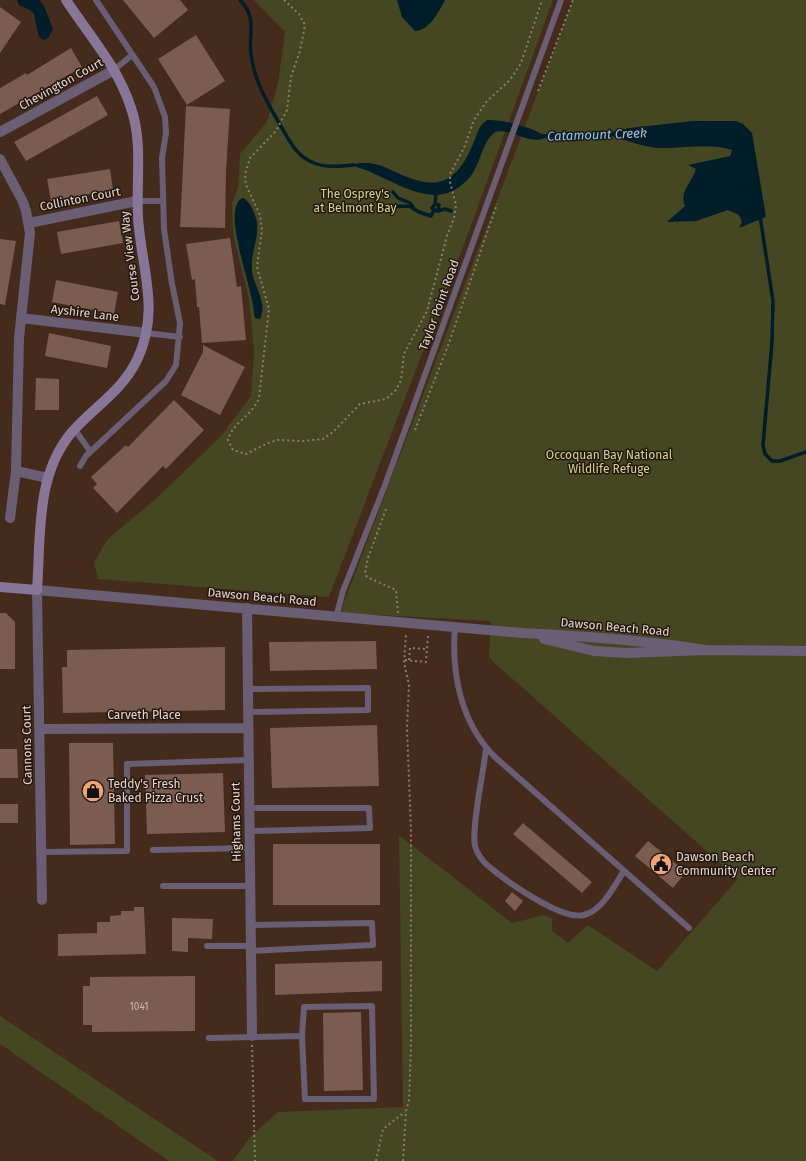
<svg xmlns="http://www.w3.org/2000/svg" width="806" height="1161" font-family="'Fira Sans',sans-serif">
  <rect width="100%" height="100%" fill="#442b1b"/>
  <path fill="#444722" d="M254 0H553L472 223 329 597 98 579 94 562 108 539 159 496 221 436 251 396 254 351 249 299 233 234 232 204 238 187 240 154 267 122 278 83 285 32Z
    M573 0H806V1161H233L250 1137 278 1112 403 1107 399 835 512 923 544 915 552 919V931L568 943 588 925 657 971 738 879 489 658 491 621 340 613Z
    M0 1016 218 1161H169L0 1044Z"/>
  <path fill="#001d2a" d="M17 0H39L44 6 53 29 48 38 43 40 39 37 34 14 30 10 19 5Z
    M397 0H445C439 11 429 31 415 31L402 17Z
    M487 120C503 119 534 128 547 137 529 147 513 127 495 132 481 143 481 164 470 177 433 220 390 173 349 165 382 158 387 172 416 180 448 190 462 170 473 144 477 135 478 126 487 120Z
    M693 121H736L743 124 752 133 766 217 739 228 742 222 739 215 728 210 696 221 667 222 685 206C679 191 692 183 696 169L688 165 730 156 732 150C711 143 687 148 665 148 645 149 624 139 605 134L629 128Z
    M243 198C251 202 255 214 257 222 259 238 250 255 252 271 254 287 268 303 260 319L255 318 254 315C255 293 219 207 243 198Z"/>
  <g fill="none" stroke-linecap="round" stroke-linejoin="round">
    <path stroke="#001d2a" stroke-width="3.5" d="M240 0C258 18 248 34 251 55 255 83 268 104 282 128 290 142 297 157 314 163 326 168 340 166 353 165
      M543 136 609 134
      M393 192 398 198 410 203 413 207
      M435 204 439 205 438 211
      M385 207 409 206 419 212 431 216 434 210 432 208 435 204 436 192
      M434 210 438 211 445 209 451 211
      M760 216 773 301 772 342 763 445 765 454 772 461H780L806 452"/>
  </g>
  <path fill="#7b5c51" d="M123 0H180L188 10 154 38Z
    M0 7 21 22 0 53Z
    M196 35 225 81 187 105 158 59Z
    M71 48 82 67 0 114V88L26 73 27 75Z
    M97 96 108 115 26 161 14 142Z
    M186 106 230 109 226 171 225 228 180 227Z
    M110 169 113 190 51 201 47 179Z
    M119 221 123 243 61 254 57 232Z
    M230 238 237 287 241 286 246 340 202 343 199 307H197L195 279 192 280 186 244Z
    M0 239 16 241 5 305 0 304Z
    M56 280 118 292 114 314 52 302Z
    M49 333 111 346 107 368 45 356Z
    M203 345 245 367 220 415 181 395 203 352Z
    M36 378 59 379V410H35Z
    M174 400 204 430 166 469 163 466 117 513 93 488 97 484 91 477 126 445 128 447Z
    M0 613H6L15 622V669H0Z
    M376 641 377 669 270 671 269 642Z
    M225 647V710L63 713 62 667H67V650Z
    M377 725 379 786 272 788 270 728Z
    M69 743H113L115 844 70 845Z
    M0 749H17L18 778H0Z
    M223 773 225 832 147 834 145 775Z
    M0 804H18V823H0Z
    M523 823 592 882 582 893 513 834Z
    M648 841 686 872 673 888 635 856Z
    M273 844H380V905H273Z
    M512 892 523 901 515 911 505 901Z
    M134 907H144L146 954 58 956V934L97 933V922H110V916L121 915V911H134Z
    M172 918 213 919 212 939 188 938V952L172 951Z
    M382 961V991L275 995V964Z
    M195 976V1031L92 1032V1025H83V986H90V977Z
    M361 1012 363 1090 324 1091 323 1013Z"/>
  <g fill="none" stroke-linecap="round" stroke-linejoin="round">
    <path stroke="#907b6e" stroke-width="2" stroke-dasharray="2 3" stroke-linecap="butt" d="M284 0 299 14 305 25 300 51 291 77 287 110 276 131 250 158 245 174 246 185 260 215 262 230 257 267 269 309 259 398C252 416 232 423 228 440L233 450 246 454 268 443 278 440 303 441 323 439 333 432 360 404 386 399 396 390 401 380 404 354 427 311 447 236 454 218 456 205 450 182V174L464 148 474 120 487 101 510 80 521 63 542 0
      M538 91 573 0
      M415 430 449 343 497 204
      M386 509 368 558 365 573 367 577 396 590 398 613
      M405 660 426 662 428 635
      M409 660 410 648 427 649
      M252 1045 255 1161
      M376 1161 383 1129 405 1112
      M403 1161 406 1111 409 1101 411 1046V830L407 728 409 685 404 663 406 634"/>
    <path stroke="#695e73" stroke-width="6" d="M114 70 132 55
      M137 201H163
      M146 333 180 337
      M75 430 90 451
      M80 466 86 456 166 381 176 365 180 323 172 284 164 229 162 158 166 133 165 117 154 87 96 0
      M336 617 343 591 385 485 561 0
      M455 626C451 674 461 724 496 758L689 928
      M248 689 368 688V710L248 712
      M486 749C484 769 471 829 475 846 477 853 481 859 486 864 503 879 561 921 584 915 603 910 614 886 624 871
      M249 808H369L370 828 249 831
      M153 850 249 848
      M42 852 127 851V764L248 760
      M163 886H250
      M250 925 372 923 373 945 251 951
      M207 946H251
      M209 1038 302 1036 305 1099H374L372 1006 304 1007 302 1036"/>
    <path stroke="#695e73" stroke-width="10" d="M0 132 114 70
      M0 159 23 202 26 211 30 233 19 338 16 471 48 478
      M29 223 137 201
      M21 318 146 333
      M10 518 16 471
      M247 608 252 1036
      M544 639 594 651 627 653 705 650 806 651
      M40 729 248 728
      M42 900 37 590 522 633C583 636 645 640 705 650"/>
    <path stroke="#877697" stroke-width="10" d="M0 587 37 590C41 537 35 475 72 432 94 407 122 391 137 360 161 310 141 268 138 217 136 181 143 142 131 108 118 67 89 35 66 0"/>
  </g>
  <defs>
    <g id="shop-disc" transform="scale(1.15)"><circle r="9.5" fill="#efa377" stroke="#221610"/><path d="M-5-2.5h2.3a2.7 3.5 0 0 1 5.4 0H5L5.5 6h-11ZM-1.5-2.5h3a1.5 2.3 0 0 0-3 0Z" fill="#111"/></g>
    <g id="civic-disc" transform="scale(1.15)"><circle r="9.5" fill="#efa377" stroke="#221610"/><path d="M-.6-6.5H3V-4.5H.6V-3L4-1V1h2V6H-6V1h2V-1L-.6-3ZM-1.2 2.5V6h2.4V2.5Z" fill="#111"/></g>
  </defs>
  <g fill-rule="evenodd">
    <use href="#shop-disc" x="93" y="791"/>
    <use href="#civic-disc" x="661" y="864"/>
  </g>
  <g text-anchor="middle" stroke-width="3" stroke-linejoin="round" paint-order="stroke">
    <g font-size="10" fill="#ccb8ae">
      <text x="139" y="1010">1041</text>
    </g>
    <g font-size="12" fill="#e7d7cd" stroke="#221610">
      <text transform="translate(61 84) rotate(-29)" y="4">Chevington Court</text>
      <text transform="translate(80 199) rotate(-11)" y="4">Collinton Court</text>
      <text transform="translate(130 256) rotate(-97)" y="4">Course View Way</text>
      <text transform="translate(439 305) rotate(-70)" y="4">Taylor Point Road</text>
      <text transform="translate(85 313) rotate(7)" y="4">Ayshire Lane</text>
      <text transform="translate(262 597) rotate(5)" y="4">Dawson Beach Road</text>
      <text transform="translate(615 627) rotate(5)" y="4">Dawson Beach Road</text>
      <text x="144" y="719">Carveth Place</text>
      <text transform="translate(27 745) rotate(-91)" y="4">Cannons Court</text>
      <text transform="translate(236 822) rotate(-91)" y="4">Highams Court</text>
    </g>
    <g font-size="12" fill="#d2d885" stroke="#221610">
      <text x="355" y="198">The Osprey's<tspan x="355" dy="14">at Belmont Bay</tspan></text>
      <text x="609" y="459">Occoquan Bay National<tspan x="609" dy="14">Wildlife Refuge</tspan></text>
    </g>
    <g font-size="12" fill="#e7d7cd" stroke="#221610" text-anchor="start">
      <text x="108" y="788">Teddy's Fresh<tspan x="108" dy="14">Baked Pizza Crust</tspan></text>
      <text x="676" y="861">Dawson Beach<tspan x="676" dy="14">Community Center</tspan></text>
    </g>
    <g font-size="13" font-style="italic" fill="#76d1fd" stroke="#221610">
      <text transform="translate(597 134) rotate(-2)" y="5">Catamount Creek</text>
    </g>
  </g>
</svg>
